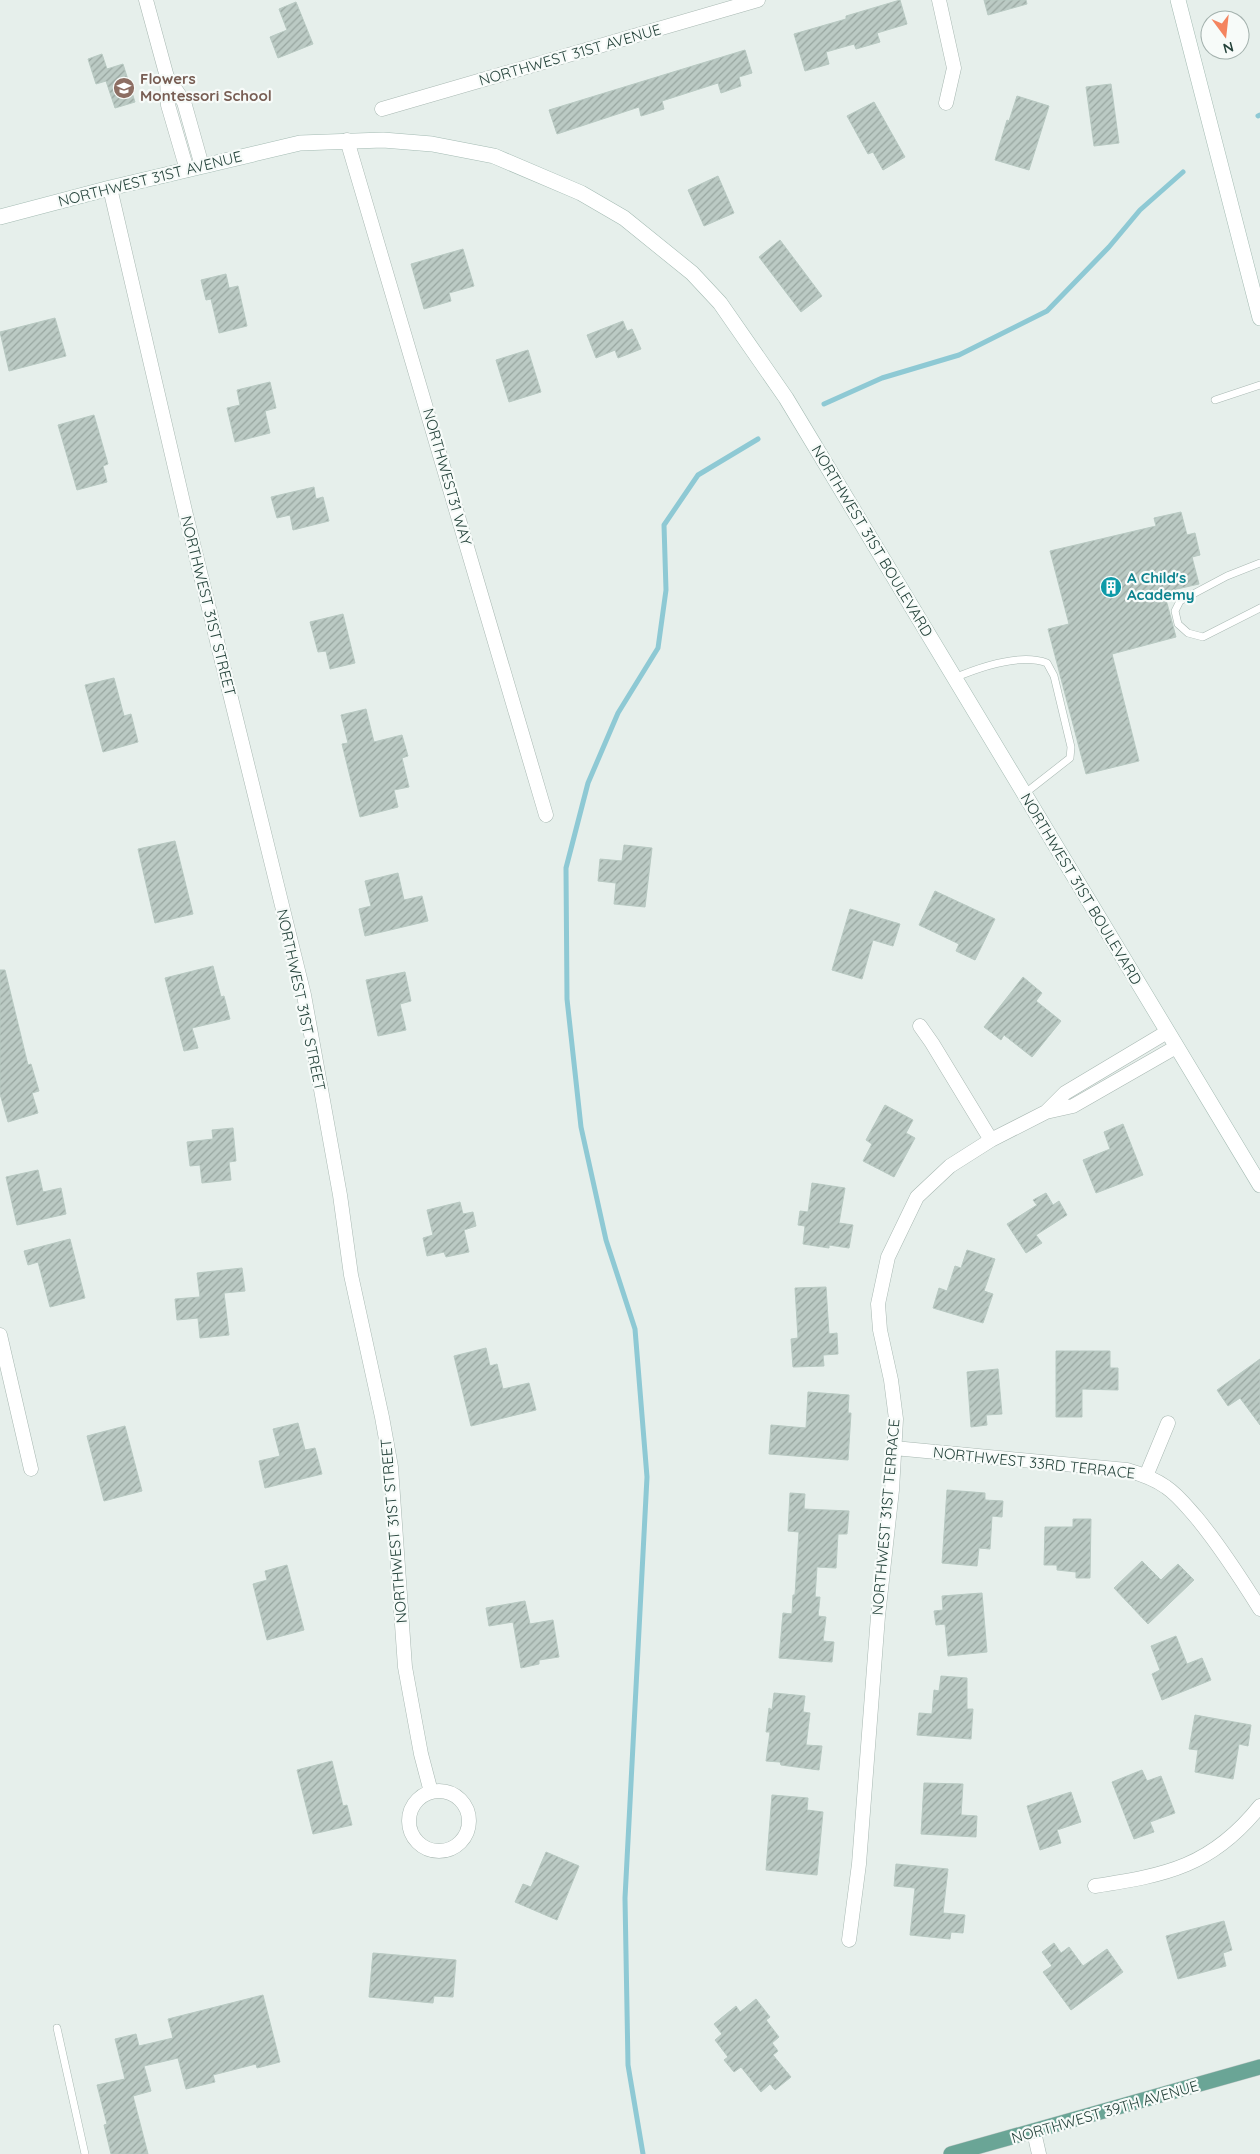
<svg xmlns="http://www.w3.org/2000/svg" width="1260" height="2154" font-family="Quicksand,sans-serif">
  <defs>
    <pattern id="building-hatch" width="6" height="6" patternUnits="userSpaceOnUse" patternTransform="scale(1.25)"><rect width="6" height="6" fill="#bbcac4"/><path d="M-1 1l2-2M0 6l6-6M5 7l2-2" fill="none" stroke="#98a6a0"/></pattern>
  </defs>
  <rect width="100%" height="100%" fill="#e6efeb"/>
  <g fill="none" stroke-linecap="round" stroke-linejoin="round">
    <path stroke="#8ec9d4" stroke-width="5" d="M1258 116 1260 115
      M824 404 882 378 959 355 1047 311 1109 247 1140 210 1183 172
      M643 2154 628 2065 625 1898 647 1477 635 1329 606 1240 581 1127 567 999 566 868 588 783 618 713 658 648 666 590 664 525 698 475 758 439"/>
  </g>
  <path fill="url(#building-hatch)" stroke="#b8c9c2" d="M900 0 907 24 877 33 880 42 856 49 854 44 826 52 829 64 805 71 794 34 846 19V16Z
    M984 0H1026L1027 4 988 15Z
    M296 2 313 44 278 58 270 37 287 30 279 9Z
    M745 50 752 73 739 77 741 86 721 93 718 83 662 101 664 109 641 116 639 107 557 134 549 110Z
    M102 54 107 69 123 64 135 102 115 108 106 81 96 84 88 59Z
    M1111 84 1119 143 1094 146 1086 87Z
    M1017 96 1049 106 1029 170 995 160 1007 120 1009 121Z
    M874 102 905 157 883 170 873 152 868 154 847 116Z
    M718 176 734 213 704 226 688 190Z
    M780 240 822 296 801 312 759 257Z
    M463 249 474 286 449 293 451 301 424 309 411 264Z
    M226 274 229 288 238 286 247 326 219 333 211 299 206 300 201 280Z
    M55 318 66 356 9 371 0 332Z
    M623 321 627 331 632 329 641 349 618 358 615 350 596 358 587 335Z
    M528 350 541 392 509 402 496 360Z
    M270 382 276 408 265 411 270 433 235 442 227 408 240 405 237 390Z
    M94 415 108 464 103 466 107 482 77 490 58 425Z
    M314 487 316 499 323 497 329 521 293 530 290 515 277 518 271 497Z
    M1181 512 1187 535 1195 533 1200 555 1192 557 1199 584 1164 592 1176 637 1112 654 1139 761 1086 774 1048 629 1069 624 1050 551 1156 526 1154 518Z
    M343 614 355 663 330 669 326 651 318 652 310 622Z
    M114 678 124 716 131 714 138 742 103 752 85 685Z
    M366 709 374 742 402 735 408 756 402 758 409 787 394 790 398 807 360 817 342 744 348 743 341 715Z
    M175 841 193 914 155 923 138 849Z
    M624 845 652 848 645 907 614 904 616 883 598 881 600 859 622 861Z
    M398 873 404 900 422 896 428 921 365 936 359 909 371 906 365 881Z
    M935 891 995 919 975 960 956 951 959 944 919 925Z
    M850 909 900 924 893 946 873 940 862 979 832 970Z
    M213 966 221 997 224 996 230 1019 192 1028 198 1048 184 1051 165 978Z
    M0 970H5L28 1065 31 1064 39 1091 32 1093 38 1113 8 1122 0 1094Z
    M405 972 411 1001 400 1004 406 1030 378 1036 366 980Z
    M1023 977 1042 993 1036 1001 1061 1021 1032 1057 1004 1035 1001 1040 984 1027Z
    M885 1105 913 1120 906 1133 915 1138 894 1177 863 1161 872 1144 866 1140Z
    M1123 1124 1143 1175 1096 1193 1083 1160 1110 1149 1104 1132Z
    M233 1128 236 1161 229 1162 231 1180 202 1183 200 1165 190 1166 187 1142 213 1139 212 1130Z
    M38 1170 43 1192 61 1188 66 1214 17 1225 6 1177Z
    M812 1183 845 1188 839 1223 853 1225 849 1248 829 1245V1248L803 1244 805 1226 798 1225 800 1211 808 1212Z
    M1046 1193 1053 1205 1059 1201 1067 1215 1036 1235 1042 1243 1026 1253 1007 1224 1037 1205 1033 1200Z
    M460 1202 463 1214 473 1212 476 1226 464 1230 469 1252 446 1257 444 1252 427 1256 423 1238 433 1235 427 1210Z
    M70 1239 85 1298 50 1307 38 1262 28 1265 24 1251Z
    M967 1250 995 1259 984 1291 993 1294 983 1323 933 1308 939 1288 947 1291 955 1266 961 1268Z
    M242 1268 245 1291 224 1293 229 1335 200 1338 198 1318 177 1320 175 1299 200 1297 197 1273Z
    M826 1287 829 1334 837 1333 838 1354 823 1355 824 1366 793 1367 791 1339 798 1338 795 1288Z
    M486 1348 490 1366 497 1364 503 1389 529 1383 536 1410 471 1426 454 1356Z
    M1056 1351H1110V1368H1118V1390L1082 1389V1417H1056Z
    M1260 1359V1425L1240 1398 1228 1406 1217 1390Z
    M998 1369 1002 1414 986 1415 987 1425 971 1427 967 1372Z
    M808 1392 849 1395 848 1413H851L848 1460 769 1454 771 1425 806 1428Z
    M298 1423 305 1450 315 1448 322 1474 265 1488 259 1461 280 1456 273 1429Z
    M125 1426 142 1491 104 1501 87 1436Z
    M947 1490 985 1493V1500L1003 1501 1002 1517 992 1516 990 1549 979 1548 977 1566 942 1563Z
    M790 1493 805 1494 804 1509 849 1511 847 1534H838L836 1568 817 1567 815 1597H820L818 1616 826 1617 823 1641 834 1642 832 1662 779 1658 783 1613 792 1614 793 1595H795L799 1532 788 1531Z
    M1073 1519H1091L1090 1578H1076V1572L1057 1570V1565H1044L1045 1527H1073Z
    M1142 1561 1161 1580 1178 1564 1194 1580 1148 1624 1114 1588Z
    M287 1565 304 1630 267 1640 253 1584 267 1580 265 1571Z
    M982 1593 987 1652 948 1656 945 1624 936 1625 934 1611 943 1610 942 1596Z
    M525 1601 530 1624 553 1620 559 1657 539 1660V1664L521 1668 513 1622 489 1626 486 1608Z
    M1176 1636 1187 1664 1202 1658 1211 1680 1162 1700 1152 1674 1160 1670 1151 1646Z
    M941 1676 967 1678V1709H973L971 1739 917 1735 919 1713 932 1714 934 1690 939 1691Z
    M774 1693 805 1696 803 1712 810 1713 806 1745 822 1746 819 1770 781 1765 780 1762 766 1761 770 1732H766L769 1708 772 1710Z
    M1195 1715 1251 1725 1248 1746 1239 1744 1233 1779 1195 1772 1198 1750 1189 1749Z
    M332 1761 343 1806 347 1805 352 1825 313 1834 297 1770Z
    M1142 1770 1147 1781 1161 1776 1175 1813 1150 1822 1154 1832 1134 1839 1112 1782Z
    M924 1783 963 1784 961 1815 977 1816 976 1837 921 1834Z
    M1071 1792 1081 1822 1057 1830 1061 1843 1040 1850 1027 1806Z
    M772 1795 808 1798 807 1810 823 1812 817 1875 766 1870Z
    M546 1852 579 1866 557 1920 515 1902 523 1884 531 1887Z
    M896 1864 948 1869 943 1913 965 1915 963 1933 951 1932 950 1939 910 1935 915 1888 894 1886Z
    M1224 1921 1232 1950 1223 1953 1226 1966 1178 1979 1166 1936Z
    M1054 1943 1061 1953 1069 1947 1083 1966 1107 1949 1123 1972 1071 2010 1043 1972 1052 1966 1042 1952Z
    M373 1953 456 1960 453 1997 434 1996 433 2003 369 1997Z
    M263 1995 280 2062 257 2068 256 2064 213 2075 215 2082 186 2089 178 2058 144 2066 151 2091 133 2096 148 2154H111L104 2125 107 2124 97 2085 125 2079 115 2039 136 2034 139 2046 173 2038 168 2019Z
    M756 1999 770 2017 766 2020 779 2037 772 2043 778 2051 773 2055 791 2077 775 2090 770 2084 761 2092 741 2067 734 2072 724 2060 728 2057 715 2040 722 2034 714 2024 736 2006 740 2012Z"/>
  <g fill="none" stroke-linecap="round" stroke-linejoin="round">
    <g stroke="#a8b8b2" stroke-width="8">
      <path id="lane" d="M1215 400 1260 385
        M1260 563 1227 576 1180 601 1175 611 1178 624 1188 633 1203 637 1260 608
        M954 678C980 667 1020 653 1047 663L1054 676 1071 747 1070 758 1024 794
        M57 2028 85 2154"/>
    </g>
    <g stroke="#a8b8b2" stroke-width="15">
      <path id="street" d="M146 0 167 77 168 105 187 170
        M939 0 954 68 946 103
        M167 77 184 102 202 166
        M382 109 758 0
        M347 140 546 815
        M110 188 186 515 304 995 340 1195 351 1275 382 1417 391 1467 405 1667 421 1754 431 1792
        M920 1026 932 1043 991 1140
        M1046 1112 1065 1093 1167 1032
        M0 1335 31 1469
        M894 1448 1127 1470C1141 1474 1155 1479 1166 1487 1178 1495 1187 1507 1196 1517 1220 1546 1240 1577 1260 1609
        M1146 1476 1168 1423
        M409 1821a30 30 0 1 1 60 0a30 30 0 1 1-60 0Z
        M1095 1886C1167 1875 1212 1866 1260 1806
        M849 1940 859 1864 878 1616 892 1490 896 1419 891 1380 880 1330 878 1304 888 1257 917 1197 950 1166 991 1140 1046 1112 1073 1106 1176 1047
        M1034 2132 1039 2154"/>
    </g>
    <g stroke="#a4bbb3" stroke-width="16">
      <path id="secondary" d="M1178 0 1260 318
        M0 217 110 188 300 143 383 140 432 144 494 156 581 193 624 218 692 273 720 303 786 398 1260 1185"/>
    </g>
    <g stroke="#c2cac8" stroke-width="16">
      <path id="primary" d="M951 2154 1260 2067"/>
    </g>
    <use href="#lane" stroke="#fff" stroke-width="7"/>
    <use href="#street" stroke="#fff" stroke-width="14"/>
    <use href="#secondary" stroke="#fff" stroke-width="15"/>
    <use href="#primary" stroke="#6aa596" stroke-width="15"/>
  </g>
  <defs>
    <g id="school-disc" transform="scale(1.125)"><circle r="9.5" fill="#8d6e63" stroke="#f7fbf9"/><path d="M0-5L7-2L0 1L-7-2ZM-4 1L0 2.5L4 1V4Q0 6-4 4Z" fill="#fff"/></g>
    <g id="building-disc" transform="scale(1.125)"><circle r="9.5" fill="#0f9aa8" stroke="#f7fbf9"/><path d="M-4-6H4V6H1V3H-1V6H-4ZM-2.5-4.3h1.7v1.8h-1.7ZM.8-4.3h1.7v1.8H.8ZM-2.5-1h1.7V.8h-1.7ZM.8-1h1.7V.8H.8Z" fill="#fff"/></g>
  </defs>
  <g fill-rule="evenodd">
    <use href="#school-disc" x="124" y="88"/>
    <use href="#building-disc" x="1111" y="587"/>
  </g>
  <g text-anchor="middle" stroke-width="4.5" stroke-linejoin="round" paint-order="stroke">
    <g font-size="15" fill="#24423a" stroke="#f7fbf9">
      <text transform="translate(570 55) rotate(-16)" y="5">NORTHWEST 31ST AVENUE</text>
      <text transform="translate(150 179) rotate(-14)" y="5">NORTHWEST 31ST AVENUE</text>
      <text transform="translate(447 477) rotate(74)" y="5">NORTHWEST31 WAY</text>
      <text transform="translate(872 541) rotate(59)" y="5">NORTHWEST 31ST BOULEVARD</text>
      <text transform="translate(208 606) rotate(76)" y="5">NORTHWEST 31ST STREET</text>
      <text transform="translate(1081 889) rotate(59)" y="5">NORTHWEST 31ST BOULEVARD</text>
      <text transform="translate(301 1000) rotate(78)" y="5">NORTHWEST 31ST STREET</text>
      <text transform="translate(1034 1463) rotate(6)" y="5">NORTHWEST 33RD TERRACE</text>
      <text transform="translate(886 1517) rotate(-85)" y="5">NORTHWEST 31ST TERRACE</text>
      <text transform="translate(394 1531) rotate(-95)" y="5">NORTHWEST 31ST STREET</text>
      <text transform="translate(1105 2112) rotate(-16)" y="5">NORTHWEST 39TH AVENUE</text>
    </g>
    <g font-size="15" font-weight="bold" fill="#785e54" stroke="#f7fbf9" text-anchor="start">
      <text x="140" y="84">Flowers<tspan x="140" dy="17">Montessori School</tspan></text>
    </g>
    <g font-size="15" font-weight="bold" fill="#0d838f" stroke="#f7fbf9" text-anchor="start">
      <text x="1127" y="583">A Child's<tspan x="1127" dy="17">Academy</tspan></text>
    </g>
  </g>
  <g transform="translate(1225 35) rotate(165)"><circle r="24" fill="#f7fbf9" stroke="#a3b1ad"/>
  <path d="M0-4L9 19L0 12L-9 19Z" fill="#f4845f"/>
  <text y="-8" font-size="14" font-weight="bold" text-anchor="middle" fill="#24423a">N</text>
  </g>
</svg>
